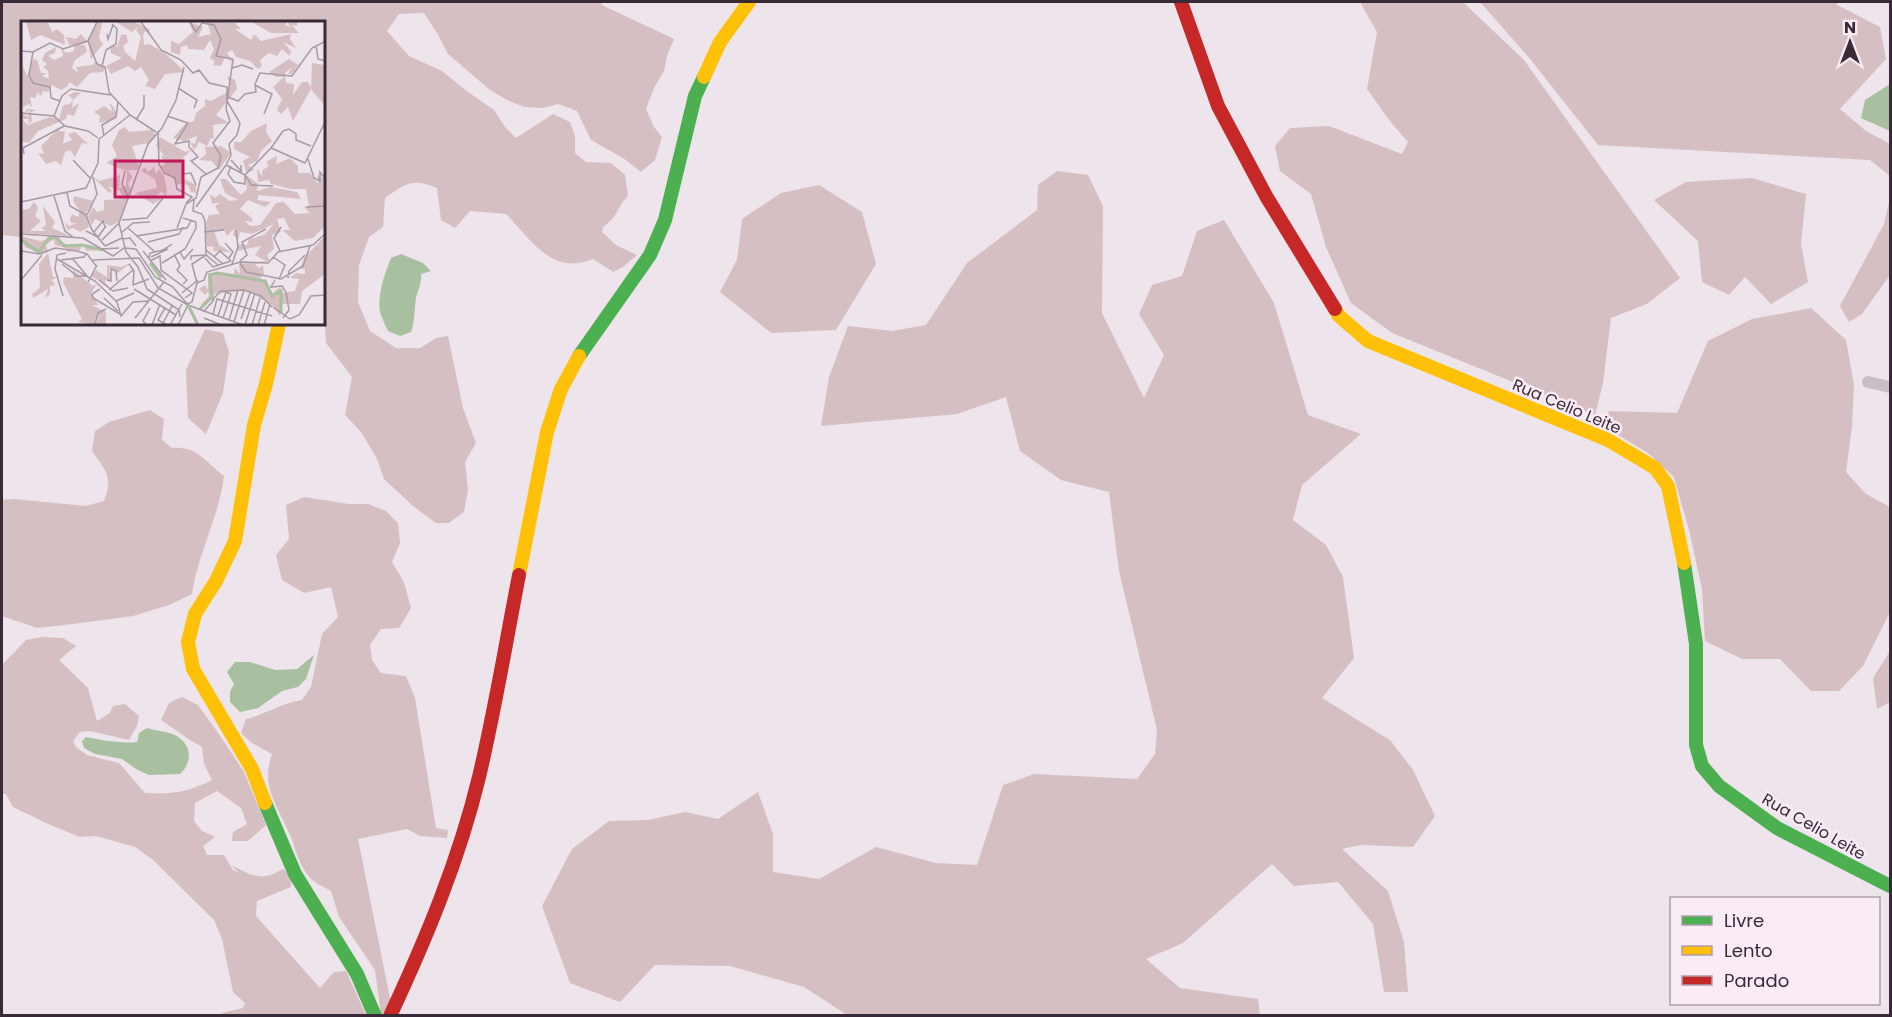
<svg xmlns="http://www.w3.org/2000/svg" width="1892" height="1017" font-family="Poppins,sans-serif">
  <rect width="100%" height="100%" fill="#eee4ec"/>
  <path fill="#d6bfc2" d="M2 2H601L602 5 674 39 667 56 664 71 654 88 646 109 654 127 662 137 655 160 641 172 623 158 591 140 577 111 558 104 543 108 525 107 509 101 490 90 448 54 437 33 424 13 399 14 387 31 409 56 442 71 468 92 494 110 505 127 516 138 553 114 570 122 575 136V153L586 162 611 163 625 175 628 196C616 208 620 215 603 227L602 232 616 245 637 255 623 267 613 272 593 259C552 276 531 240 506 214L470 211 455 228 441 220 437 188C412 178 406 183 385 198L383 227 369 237 359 265 358 302 370 331 396 348H420L436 338 448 336 463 408 476 443 465 462 468 491 464 512 449 523H436L413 506 384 479 377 459 361 432 345 415 352 377 326 343 324 312V22H22V237L2 235Z
    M1360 2H1463L1524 60 1680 278 1647 304 1611 318 1603 383 1595 415 1392 333 1351 303 1326 247 1311 194 1280 171 1275 146 1290 128 1329 126 1402 154 1408 142 1389 120 1367 89 1377 32Z
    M1480 2H1837V5L1880 27 1886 59 1840 109 1866 131 1890 144V176L1870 160 1598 145 1531 60Z
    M1057 171 1088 175 1103 206 1102 313 1144 398 1164 355 1139 314 1152 285 1182 276 1197 231 1224 220 1274 303 1308 415 1361 434 1302 485 1293 520 1326 545 1343 577 1354 658 1322 698 1390 740 1413 770 1435 816 1413 847 1361 845 1342 849 1388 891 1404 942 1408 992H1384L1373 924 1338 882 1294 886 1272 864 1183 943 1146 959 1180 988 1258 999 1260 1015H847L804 987 730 966 655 965 620 1002 570 983 542 906 572 849 609 821 648 820 685 812 718 819 758 792 773 834V872L819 879 876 847 936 863 977 865 1003 785 1034 774 1137 779 1155 754 1157 730 1119 571 1109 492 1061 480 1020 451 1006 397 957 414 821 426 829 377 848 326 892 331 926 325 967 263 1037 210 1038 185Z
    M1752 178 1806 194 1801 244 1808 282 1771 304 1745 277 1729 295 1702 282 1698 241 1654 200 1686 182Z
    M819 185 862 212 876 264 836 330 771 333 720 292 737 260 742 219 781 193Z
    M1890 197V275L1862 314 1849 322 1840 306 1884 224Z
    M1811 308 1846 340 1854 385 1852 426 1846 472 1866 494 1890 507V612L1863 666 1839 691H1811L1780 659H1742L1705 641 1702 589 1690 534 1674 477 1648 453 1603 426 1609 411 1677 413 1708 341 1752 319Z
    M205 329 223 333 229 352 223 393 206 434 188 418 186 370Z
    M150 410 164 419 162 440 172 448C196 445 206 462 224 476 219 517 198 553 192 594L169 605 133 616 73 624 37 628 2 616V500L14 499 86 506 104 501C114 477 105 470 92 451L95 431 109 422Z
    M304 497 349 504H368L386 511 398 523 400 543 392 562 404 582 411 608 399 628 381 629 370 645 372 660 381 673 406 676 415 698 436 828 448 830 447 838 420 836 407 829 358 839 391 1003 381 1015 375 970 339 917 331 891C325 887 316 884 311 879 300 868 296 851 291 837 279 808 260 787 272 754L252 743 241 733 246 719C266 714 282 703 302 700L311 687 322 634 338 617 331 587 304 593 282 580 276 555 289 539 286 505Z
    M43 637 63 638 76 646 59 660 88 688 97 721 110 713 113 706 125 704 139 716 137 726 129 740 90 731 80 732 73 741 76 747 87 755 119 763 145 793C174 794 185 793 212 780L204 764 202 747 187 738 161 720 169 703 182 697 198 705 221 737 244 772 266 825 248 841H232L233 832 247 824 241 808 217 791 195 803 194 821 202 831 215 837 203 846 207 855H224L233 870 239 873 231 865C253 876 261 882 283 869L291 875V887L257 901 256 916 320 988 334 972 346 971 366 1015H221L222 1013 243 1008 245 1003 233 992 222 939 214 920 153 860 135 847 96 836 80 837 48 824 13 807 6 794H2V665L26 640Z
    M1890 651V702L1877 709 1873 678Z"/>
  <path fill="#a8c09f" d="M1890 84V131L1861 118 1865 100Z
    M401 254 423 263 431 271 421 274C422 283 418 289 416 298 414 310 415 321 411 332L400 336 388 331C385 325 382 318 380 312 377 295 385 273 391 258Z
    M314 655 306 679 298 687 282 691 258 708 240 712 230 702V692L234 684 227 672 235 662H250L275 670 297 669Z
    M147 728C156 731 166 731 175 735 192 744 193 762 180 774L149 775 136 769 122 759 95 754 84 748 82 741 86 737C103 740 120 744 137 742L139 733Z"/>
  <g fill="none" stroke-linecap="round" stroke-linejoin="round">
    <path stroke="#c8bcc5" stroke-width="12" d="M1868 382 1890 387"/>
    <path stroke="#4caf50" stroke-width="14" d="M579 356 650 255 665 220 695 96 704 77
      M1684 563 1696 644V745L1702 766 1719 786 1777 828 1890 886
      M265 803 295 874 357 974 375 1016"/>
    <path stroke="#ffc107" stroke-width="14" d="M704 77 720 42 749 2
      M1335 309 1339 316 1368 341 1608 440 1655 468 1668 486 1684 563
      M519 575 547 432 561 389 579 356
      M265 803 252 769 193 669 188 642 195 614 216 581 235 541 254 425 266 384 279 324"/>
    <path stroke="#c62828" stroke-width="14" d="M1181 2 1218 106 1266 196 1335 309
      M390 1016C426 939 459 860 479 777 495 710 506 642 519 575"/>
  </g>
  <g text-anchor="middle" stroke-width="5" stroke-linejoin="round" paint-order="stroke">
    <g font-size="16" fill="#392a38" stroke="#faecf6">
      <text transform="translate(1567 406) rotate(23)" y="6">Rua Celio Leite</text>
      <text transform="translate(1814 826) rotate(30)" y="6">Rua Celio Leite</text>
    </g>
  </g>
  <g transform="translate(21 21)">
    <rect width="304" height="304" fill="#eee4ec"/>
    <path d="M5 1 27 2 31 11 36 8 43 14 44 24 20 14 10 19ZM76 1 81 2 78 17 82 23 70 38 67 21 58 24H64L66 31 54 39 51 47 57 52 55 46 72 44 74 40 84 47 82 51 69 52 56 66 48 61 47 65 40 69 31 64 27 71 22 70 20 75 16 71 15 77 9 76 11 86 8 83 2 86 0 41 6 55 12 38 16 39 20 52H26L21 55 28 58 27 50 22 46 26 43 21 39 24 32 35 26 34 32 27 35 33 39 42 35 40 27 45 32 53 30 54 24H48L45 16 55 18 60 13 66 20ZM95 1H113L128 8 129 13 124 10 122 14 123 24 128 23 144 32 164 51 144 53 134 68 124 65 128 59 120 46 114 50 107 45 90 53 85 45 101 37 90 32 89 28 93 24 96 26 100 14 105 13 107 21 102 25 104 31 114 40 120 16 115 9 118 5 111 11ZM168 1 182 6 177 16 190 13 186 1 214 2 220 8H214L230 19 233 13 240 20 270 13 269 18 275 27 262 21 270 30 269 35 261 28 256 35 248 32 239 39 241 45 237 48 229 40 215 36 211 29 206 32 214 43 204 36 200 45 192 44 194 40 189 37 193 28 189 19 183 29 167 28 166 24 160 26 159 34 150 31V20L158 23 172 11ZM231 1H266L264 4 269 6 267 1H276V5L271 4 278 12H250ZM268 38 277 44 271 53H267L271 46 264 52 265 62 273 63 272 74 281 61H287L290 67 291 42 304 44V85L290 68 272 100 267 86 260 93 256 89 261 78 252 66 263 56H255L248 51ZM206 55 214 59 216 68 195 94 208 102 192 104 193 118 190 117 186 125 178 121 173 129 169 121 174 123 176 115 163 120 152 117 164 103 173 100 175 92 184 85V78L190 80 205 72 209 64ZM54 71 60 72 52 79 51 87 58 82 53 95 46 93 45 98 17 110 8 122 0 120V92L7 96 9 89 4 92 6 88 16 89 10 91 11 100 7 103 8 98H1L7 104 29 96 38 98 42 84 49 83 52 78 47 74ZM88 82 92 85 96 93 94 98 78 102 79 95 73 91 83 85 92 91ZM246 102 245 111 251 120 240 130 236 140 227 144 234 149 225 151 222 140 229 136 213 128V121H220L230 110ZM104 106 108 111 131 109 135 115 127 122 111 125 118 145 116 149H107L111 156 107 163 110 170 99 200 89 205 74 198 71 204 67 196 72 186 76 191 83 189V179L102 178 99 170 87 165 91 170 88 172 73 157 79 160 99 154 98 167 105 165 106 150 85 142 96 135 91 124 98 109ZM36 109 44 111 42 123 51 119 47 113 54 111 67 123 61 122 54 136 49 129 44 131 40 144 35 140 25 143 17 132 23 133 20 125ZM139 116 164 131 170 129 161 138V157L175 164V172L170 171 167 164 156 163 154 157 144 152 140 145 144 144 140 134 144 136 135 124ZM200 125 210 132 198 149 191 140 178 139 185 133 184 126ZM256 135 255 143 269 137 277 145V152H289L297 163 296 154 303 158 304 205 292 217 274 220 261 209H269L263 197 256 198 260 211 251 214 253 228 246 234 249 240 234 243 238 247 242 244 243 253 237 260H244L251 273 259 266 261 272 274 270 278 258 269 257 275 252 284 253V248H279L283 237 304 215V253L281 270 279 283H262L259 295 251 284 225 269 193 273 190 279 179 285 188 275 187 271 184 274 178 268 184 264 187 269V252L213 253 214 247 219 253 218 243 245 240 234 234 240 225 217 230 216 223 226 224 228 218 243 214 253 203 231 213 219 211 217 218 212 214 214 207 206 215 203 209 193 210 198 224 210 231 192 230 193 226 186 225 184 205 188 194 199 193 194 185 200 181 191 183 189 173 194 177 199 173 209 180 217 179 204 172 199 158H205L220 174 226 168 225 154 237 163 236 170 250 166 276 171 280 178 238 174 236 179 250 181 244 186 227 179 219 188 230 196 232 201 224 200 229 205 239 204 255 182 263 181 274 193 289 192 283 186H288L285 168H270L250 163 248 159 237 161 236 148 242 156 241 150 247 145 246 140ZM133 146 135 153 138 148 143 155 146 169 145 175 140 171 136 174 140 178 132 183 114 172 136 167 134 158 120 150 124 146 127 151ZM53 175 73 180 65 192 68 206 59 211 52 207 46 209 44 201 48 205 56 202H50L49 198 51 193 57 196 59 190 52 180ZM13 181 17 187 14 195 20 200 9 210H25L20 207 25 204 22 185 34 201 31 207 49 215 0 212V189L8 188ZM0 215 19 220 39 216V220L48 225 62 223 82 229 66 230 61 224 59 229 46 231 45 227 34 224 33 218 25 224 27 231 19 233 4 226ZM27 232 32 256H36L31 259 34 264 29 265V273L24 278 27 268 12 277 11 273 19 267 18 243ZM110 242 97 252 88 247 90 259H85L84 261 88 266 70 255 75 249 86 256V244L100 246ZM52 249 72 265 76 263 70 272 77 284H71L85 291V304H75L80 291 73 304 57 301 61 298 42 261 43 256 52 257Z" fill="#d6bfc2"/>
    <path fill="none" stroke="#a8c09f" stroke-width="3" d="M0 219 18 231 27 218 34 216 44 225 61 224 82 229M129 242 140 257M168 286 177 304M179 288 191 276 189 254 196 252 244 260 251 275 260 270V292"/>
    <path fill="none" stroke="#a69aa4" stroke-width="1.5" d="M76 1 67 20 76 43 84 46 88 71 109 94 135 111M120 1 140 29 160 39 172 52 178 49 188 62 206 66V80L219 102 216 114 208 123 210 134 205 144M86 13 87 18 92 4M295 24 297 38 305 40M0 30 12 31 8 54 12 62 29 66 30 77 39 80M12 31 29 22 42 28 67 20M81 45 85 29 95 23 96 8 91 3M211 47 221 44 232 48M234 64 251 73 243 93M157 67 176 79 173 87M207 76 217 80 224 73 235 71 234 63 239 52 271 55 291 27 305 20M0 92 33 95 44 105 67 110 77 117M33 95 41 75 50 68 90 74M146 95 167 102 154 123 168 120V126L177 136 170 140 185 153M115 99 123 86V74M137 110 138 143 143 152 154 157 156 168 171 176 165 182M83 115 81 104 95 96 97 81M78 118 109 94M250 127 262 110 268 108 275 113V119L290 125M3 133 2 127 43 105M287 138 293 157 299 160V151L305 159M52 139 70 158M210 139 220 150V144M210 145 207 153 213 161 224 163V154M104 150 101 163 108 177M161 153 170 152 175 164M224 154 250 127 284 142 305 99M225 155 230 164 252 165M42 172H46L49 185 65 194M33 175 44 210 52 216M173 179 172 190 181 193 184 200 185 234 171 243 176 262M0 181 65 167 77 142 78 118M175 186 205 144 224 154M285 186 305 185M65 194 71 209 84 225M66 194 76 173 72 156M101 199 126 197 142 177M107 207 134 231M156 207 165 183 175 177 180 156 197 147 200 135 192 122 209 100 205 88 212 38 195 35 200 18 193 4 181 2 175 11 169 1M65 210 77 216 85 205M73 211 82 200 84 206M183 211 203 209M100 212 112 202 129 201M0 213 62 217 92 235 103 227 115 228 134 256 152 266 167 284M115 215 166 207 170 200M101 218 109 217 115 225M81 219 98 202M127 221 158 213 162 206M204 222 212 231 208 237M84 225 101 217M80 228 98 227M185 229 202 243M0 230 19 233 34 227 56 230 66 233 76 246M122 230 145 259M259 230 253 217 260 206M159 231 163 238 172 228M153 233 159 245 156 249 166 259 162 263M130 236 147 228M193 236 199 230 210 240M252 236 264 244 258 258M51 237 67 256M128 237 129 232 142 229 151 223M184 237 192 246 210 240M36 238 74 260 96 281 100 295 112 281 127 280M40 239 63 236 65 232M72 239 118 237 137 267 167 284M170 239V235L185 234 197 244M129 240 139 235 140 249 171 272 164 277M219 240 226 234 221 221 245 208M141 242 164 228 175 207V201L162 197M219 242 225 251 260 258 282 245 289 225M41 243 56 255H64M108 243 113 250 112 264 128 258M211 243 217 226 215 209M267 257 268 250 284 234M0 259 21 234M78 259 92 270 107 267M86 259 90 260V248L95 250 96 260M254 259 250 266 261 265 265 271 268 289 262 297M67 261 76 244M79 268 71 273 72 277 99 293M113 268 155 294M88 269 112 249M161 272 177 259M42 275 34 248 36 234 45 232M83 277 97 290M191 279 200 270 223 269 240 275 251 286M95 280 113 272M166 283 171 281 176 262 183 259 186 251 219 241 247 242 257 231 292 224 305 212M167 284 183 290 193 279M252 286 269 298 278 294 290 275 305 274M144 287 137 299 146 304M183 290 222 304M192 293 196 278 251 295M197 295 205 271M159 296 158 289 126 268 117 246 105 231 98 202 127 123 141 107 155 79 163 46M114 297 143 261M183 297 200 304M202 297 210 273 205 271M220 298 229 272M208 299 217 269M213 301 223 269M125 303 122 300 129 287M74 304 77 292 85 288M131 304 139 283M141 304 151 285M149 304 161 283M157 304 167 284M224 304 234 272M231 304 239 277M237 304 244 281M243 304 249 283"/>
    <path fill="#c2185b" fill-opacity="0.15" stroke="#c2185b" stroke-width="3" d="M94 140H162V176H94Z"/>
    <rect width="304" height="304" fill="none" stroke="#392a38" stroke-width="3"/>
  </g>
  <rect width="1892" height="1017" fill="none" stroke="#392a38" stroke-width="6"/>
  <rect x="1670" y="897" width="210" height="108" fill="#faecf6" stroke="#ad9eaa" stroke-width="1.5"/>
  <rect x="1682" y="916" width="30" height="9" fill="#4caf50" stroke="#ad9eaa" stroke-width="1.5"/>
  <text x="1724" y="927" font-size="18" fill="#392a38">Livre</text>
  <rect x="1682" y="946" width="30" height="9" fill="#ffc107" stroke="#ad9eaa" stroke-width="1.5"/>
  <text x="1724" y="957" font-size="18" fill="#392a38">Lento</text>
  <rect x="1682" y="976" width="30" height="9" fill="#c62828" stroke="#ad9eaa" stroke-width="1.5"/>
  <text x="1724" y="987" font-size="18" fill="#392a38">Parado</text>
  <g transform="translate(1850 42)" stroke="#faecf6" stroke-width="4.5" paint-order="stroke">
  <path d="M0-4.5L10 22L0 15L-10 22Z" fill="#392a38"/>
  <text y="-9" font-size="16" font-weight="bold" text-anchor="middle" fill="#392a38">N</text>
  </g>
</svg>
